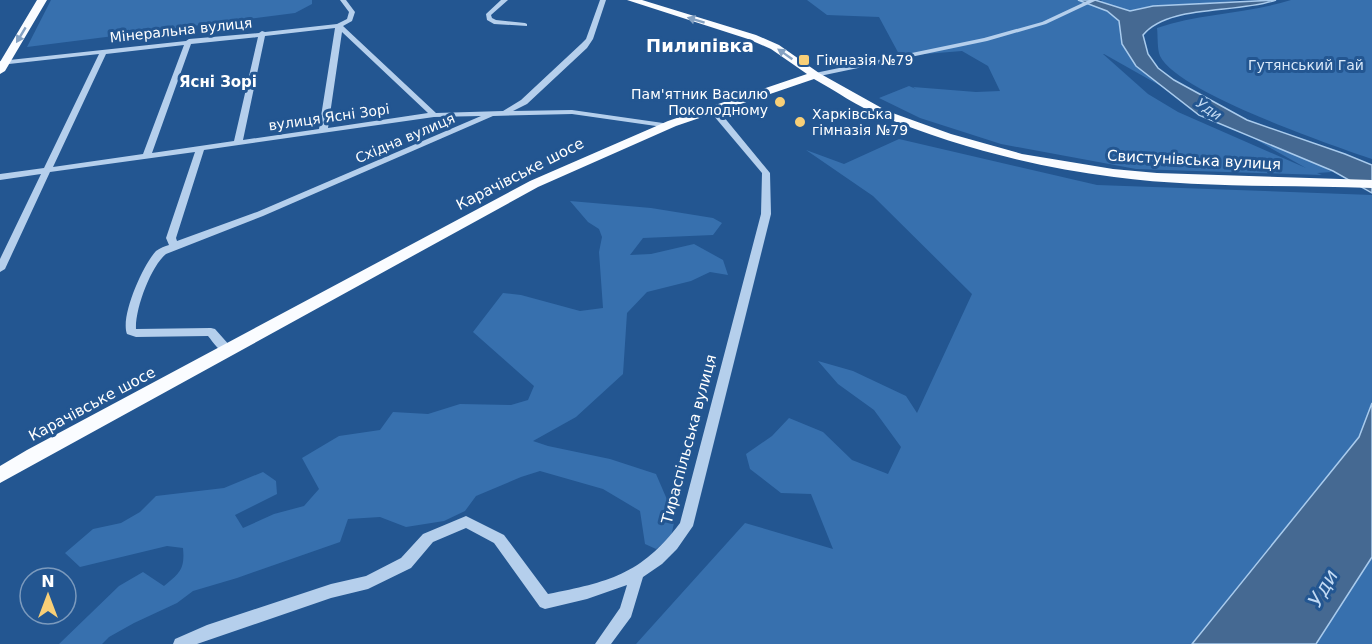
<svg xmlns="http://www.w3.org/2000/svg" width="1372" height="644" font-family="'DejaVu Sans',sans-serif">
  <rect width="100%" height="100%" fill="#235691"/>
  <path fill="#3770ae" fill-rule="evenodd" d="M51 0H312V4L295 13 27 47Z
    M807 0H1078L1107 11 1119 21 1122 44 1137 67 1332 172 1317 173 1322 175 1136 169 1001 144 920 118 879 98 909 86 916 89 913 87 976 92 1000 91 988 66 962 51 900 56 879 17 827 15ZM1103 54H1104L1306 168 1178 112 1148 94Z
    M1102 0H1240L1130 11 1100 2Z
    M1291 0H1372V159C1331 145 1177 92 1160 56 1157 49 1158 36 1157 28 1200 13 1247 14 1291 0Z
    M899 139 1097 185 1372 195V411L1359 437 1192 644H636L745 523 833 549 811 494 781 493 750 469 746 454 772 436 789 418 823 432 852 460 888 474 901 447 874 410 838 384 818 361 853 371 906 396 917 413 972 294 873 196 806 150 844 164Z
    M570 201 651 208 713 218 722 223 713 235 643 238 630 255 651 254 694 244 723 260 728 275 710 272 691 281 647 292 627 313 623 374 576 417 533 441 548 446 610 459 656 474 675 518 671 537 656 549 645 544 640 511 603 489 540 471 521 477 476 496 465 511 444 521 406 527 380 517 348 519 340 542 237 578 193 591 177 603 134 623 109 637 102 644H59L119 586 143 572 164 586C180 573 185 569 183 548L167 546 80 567 65 553 93 529 121 523 140 512 156 496 224 488 263 472 276 481 277 494 235 515 243 528 274 514 304 506 319 489 302 458 339 436 380 430 393 412 428 414 460 404 511 405 528 400 534 386 473 332 503 293 521 295 580 311 603 308 599 252 602 237 599 229 588 222Z
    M1372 557V644H1316Z"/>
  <path fill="#456992" stroke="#a9cbed" stroke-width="1.5" d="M1078 0H1095L1130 11 1153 6 1276 0C1237 14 1168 4 1143 35L1148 54 1158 68 1174 80 1247 120 1345 154 1372 165V193L1333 171 1199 115 1136 66 1122 44 1119 21 1107 11Z
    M1372 403V557L1316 644H1192L1359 437Z"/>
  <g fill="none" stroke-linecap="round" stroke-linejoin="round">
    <path fill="#b5cfec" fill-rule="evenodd" d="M340 0H346L355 12 352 21 343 26 436 113 503 111 521 100 581 44 586 39 600 0H606L593 39 587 48 527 104 513 111 572 110 663 123 667 125 663 127 572 114 493 116 263 216 166 254C151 266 135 309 136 329L211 328 215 329 231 347 232 350 231 353C221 356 214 343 208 336L136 337 127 334C120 316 143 265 156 251 160 248 165 246 169 245L166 238 195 152 50 172 5 269 0 272V259L41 174 0 180V174L44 168 99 54 0 65V61L186 41 189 39 259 33 262 31 265 32 337 24 347 19 349 12ZM335 28 319 129 243 140 265 36ZM342 32 428 113 328 128ZM258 37 234 141 152 153 191 44ZM184 45 143 154 53 167 106 54ZM481 116 257 212 177 241 176 238 204 150 434 117Z
      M501 0H508L491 15 492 18 496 20 525 23 527 24V26L494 24 487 20 486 14Z
      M1089 0H1097L1046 24 987 41 815 77 811 75 815 73 984 38 1042 22Z
      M708 105H714L770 173 771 214 693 526 677 549 662 564 643 577 631 617 611 644H595L620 608 627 585 587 599 545 609 540 607 494 543 466 528 433 542 411 568 368 589 331 598 197 644H173L175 639 207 625 331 584 366 576 401 558 423 534 466 516 504 535 548 594C608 582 641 575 680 523L761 214 762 173 708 109Z"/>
    <path fill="#fafcff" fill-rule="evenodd" d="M37 0H47L5 71 0 74V62Z
      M627 0H642L756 35 779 45 819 73 887 111 951 134 1022 154 1113 169 1157 173 1372 180V188C1288 185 1196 188 1114 177 1034 167 955 146 881 116 858 107 836 91 814 79L676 126 538 187 0 483V466L27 450 530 181 668 121 807 74 771 49 748 39Z"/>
  </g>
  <defs><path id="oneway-solid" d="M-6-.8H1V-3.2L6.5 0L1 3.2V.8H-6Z" transform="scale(1.5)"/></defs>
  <g fill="#84a1c2">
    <use href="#oneway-solid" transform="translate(696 20) rotate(-163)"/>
    <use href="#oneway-solid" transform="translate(21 35) rotate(121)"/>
    <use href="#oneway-solid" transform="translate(785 54) rotate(-145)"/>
  </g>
  <g fill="#f8cf77" stroke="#235691" stroke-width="2">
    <rect x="798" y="54" width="12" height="12" rx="3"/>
    <circle cx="780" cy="102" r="6"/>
    <circle cx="800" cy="122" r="6"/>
  </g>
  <g text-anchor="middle" stroke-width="6" stroke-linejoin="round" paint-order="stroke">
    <g font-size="14" fill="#fff" stroke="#235691">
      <text transform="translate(181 30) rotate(-6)" y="5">Мінеральна вулиця</text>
      <text transform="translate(329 117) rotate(-8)" y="5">вулиця Ясні Зорі</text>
      <text transform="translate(405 138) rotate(-23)" y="5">Східна вулиця</text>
    </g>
    <g font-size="14" fill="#fff" stroke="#235691" text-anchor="start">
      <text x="816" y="65">Гімназія №79</text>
      <text x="768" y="99" text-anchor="end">Пам'ятник Василю<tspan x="768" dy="16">Поколодному</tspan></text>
      <text x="812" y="119">Харківська<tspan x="812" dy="16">гімназія №79</tspan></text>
    </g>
    <g font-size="14" fill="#dae9f9" stroke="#235691">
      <text x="1306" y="70">Гутянський Гай</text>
    </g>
    <g font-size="14" font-style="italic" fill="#c1d9f3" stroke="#235691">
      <text transform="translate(1209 109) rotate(34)" y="5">Уди</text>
    </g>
    <g font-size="15" font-weight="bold" fill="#fff" stroke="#235691">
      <text x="218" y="87">Ясні Зорі</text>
    </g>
    <g font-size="15" fill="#fff" stroke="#235691">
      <text transform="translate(1194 160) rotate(3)" y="5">Свистунівська вулиця</text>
      <text transform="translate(520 174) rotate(-27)" y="5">Карачівське шосе</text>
      <text transform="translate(92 404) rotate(-28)" y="5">Карачівське шосе</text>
      <text transform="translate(689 439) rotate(-75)" y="5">Тираспільська вулиця</text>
    </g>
    <g font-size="18" font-weight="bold" fill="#fff" stroke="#235691">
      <text x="700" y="52">Пилипівка</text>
    </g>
    <g font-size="20" font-style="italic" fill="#c1d9f3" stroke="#235691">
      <text transform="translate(1323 588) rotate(-60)" y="7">Уди</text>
    </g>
  </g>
  <g transform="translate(48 596)"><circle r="28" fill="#235691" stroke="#7b9abd" stroke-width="1.5"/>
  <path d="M0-4.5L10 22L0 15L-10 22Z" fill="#f8cf77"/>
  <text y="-9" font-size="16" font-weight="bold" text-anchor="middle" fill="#ffffff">N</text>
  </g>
</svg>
